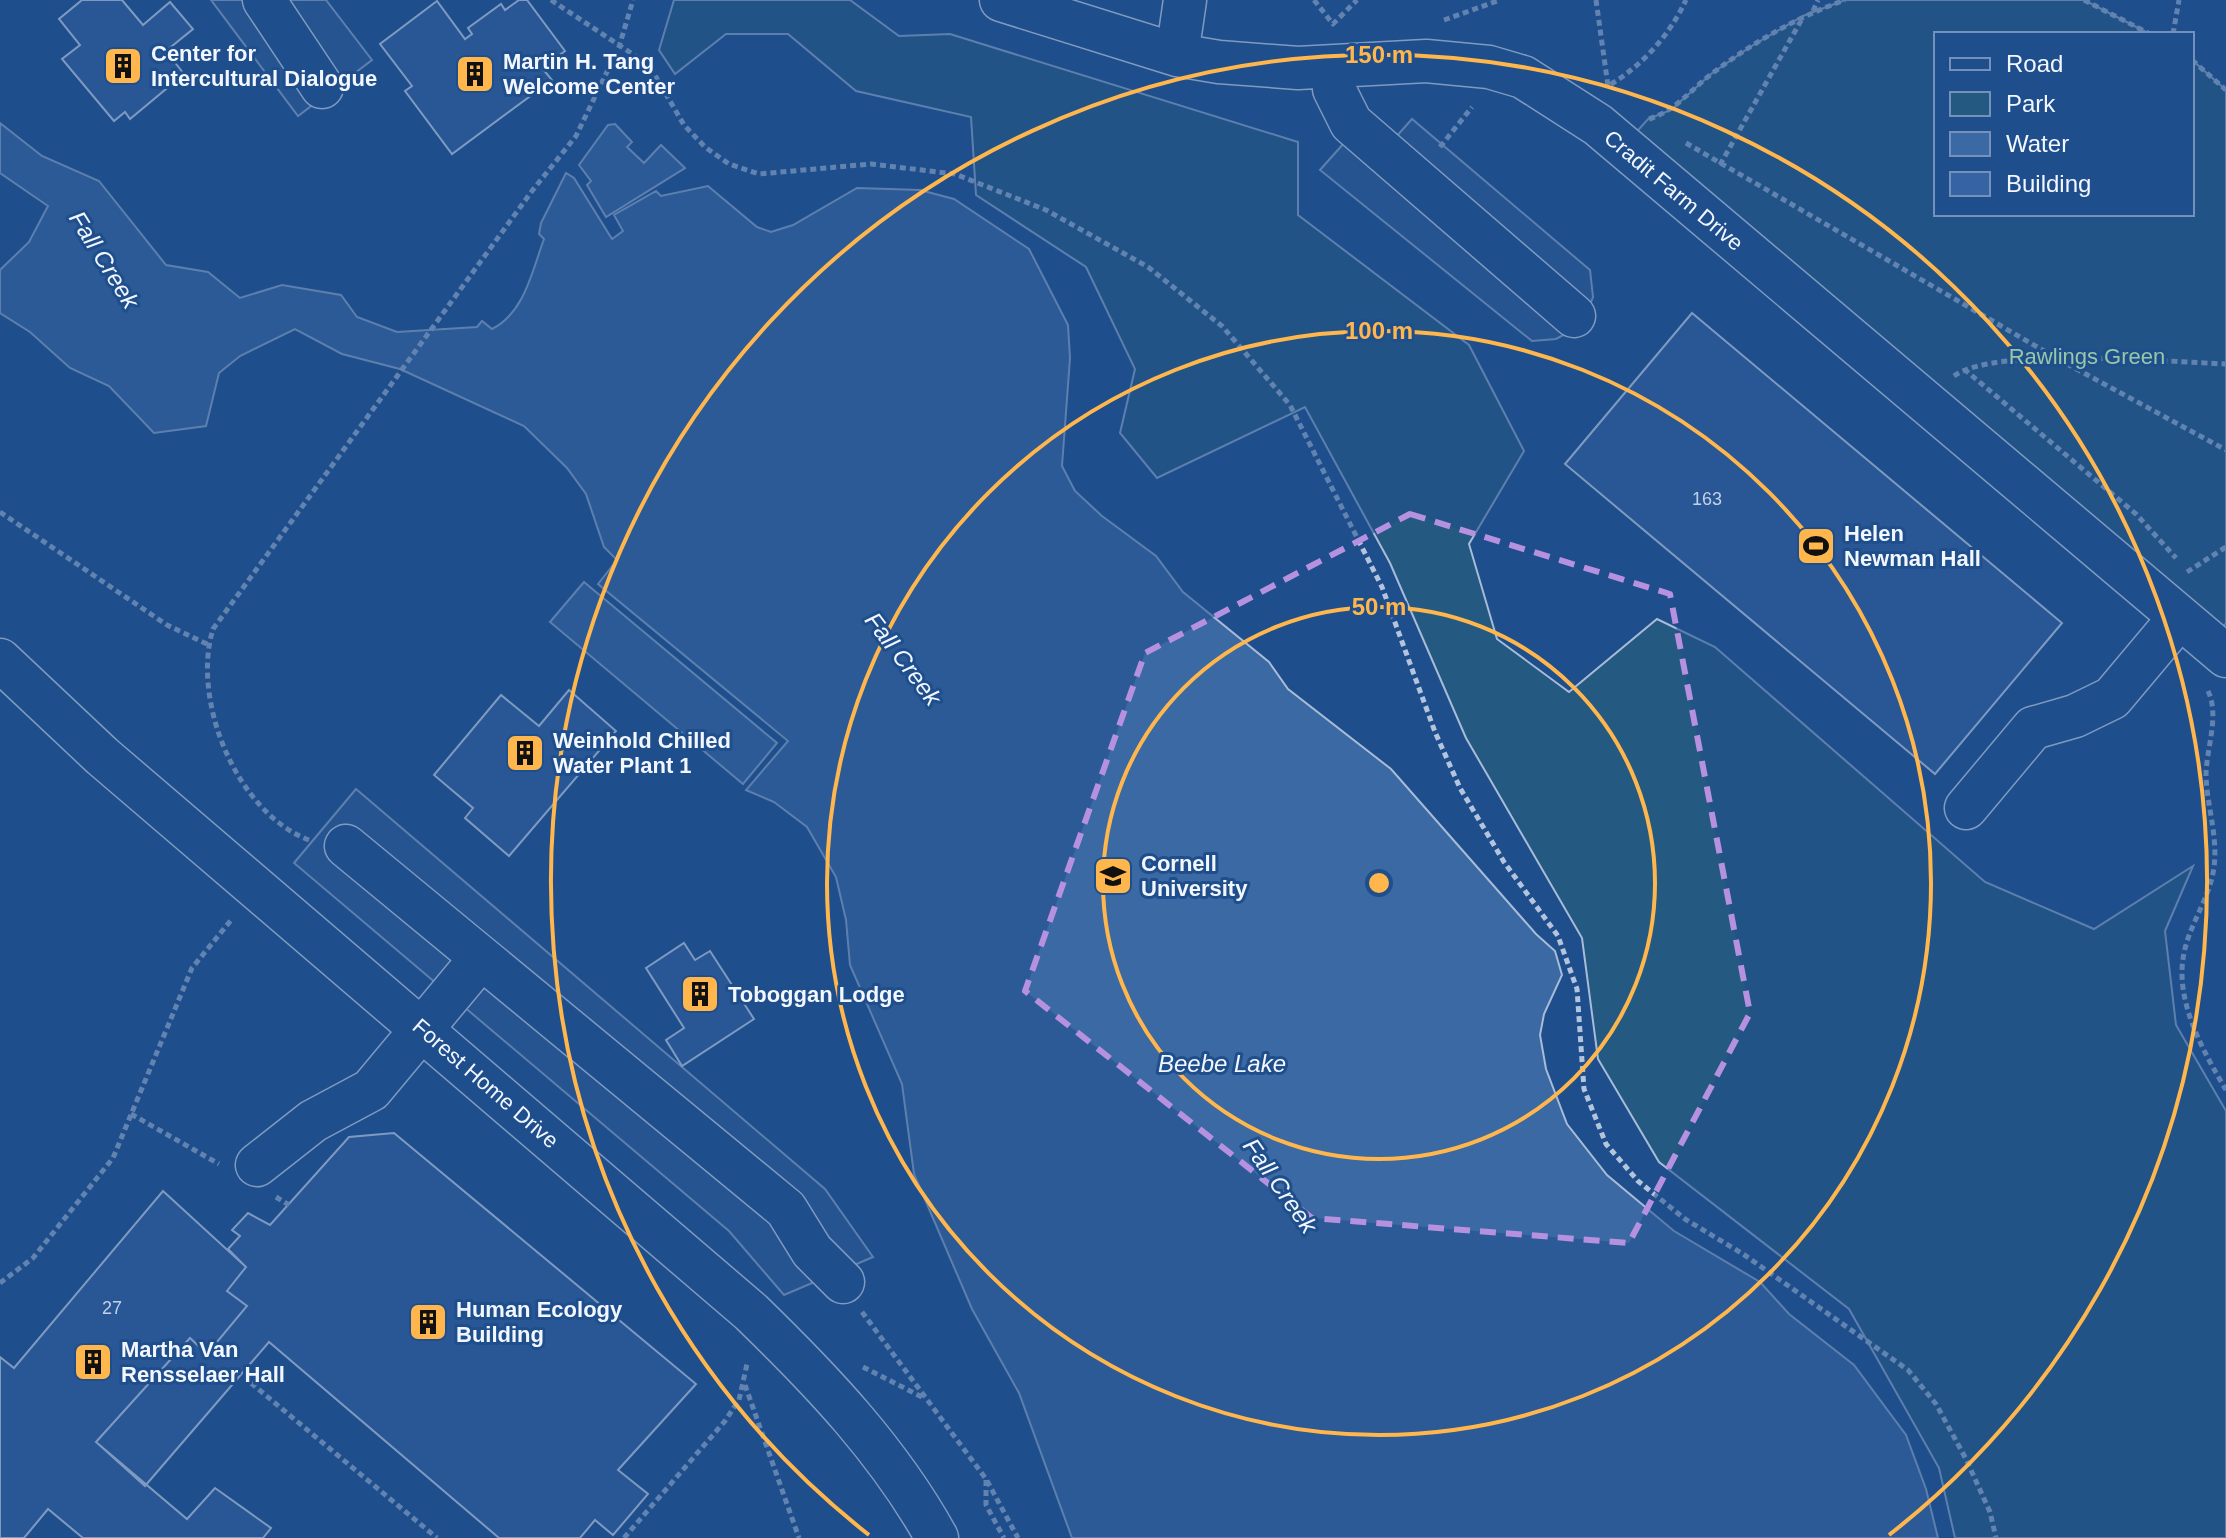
<svg xmlns="http://www.w3.org/2000/svg" width="2226" height="1538" font-family="Arial,sans-serif">
  <rect width="100%" height="100%" fill="#1f4e8c"/>
  <path fill="#245a82" stroke="#a8bbd7" stroke-width="2" d="M674 0H850L899 36 950 34 1298 142V215L1469 345 1524 451 1469 544 1497 639 1569 692 1657 619 1715 647 1985 882 2094 929 2193 866 2165 931 2176 1025 2226 1111V1538H1955L1939 1468 1849 1309 1659 1162 1598 1059 1582 938 1466 738 1390 563 1305 407 1157 478 1120 433 1135 369 1086 267 976 195 971 117 856 91 788 34H726L675 74 659 50Z
    M1845 0H2084L2150 34H1936V214H2192V60L2226 90V623L2211 643 1623 147 1648 119 1671 110 1711 74 1750 47 1803 16Z"/>
  <path fill="#305b95" stroke="#a8bbd7" stroke-width="2" d="M211 0H326L372 60 298 116Z
    M1369 115 1395 138 1412 119 1590 270 1593 297 1582 325 1556 339 1532 341 1320 170Z
    M356 789 825 1189 873 1257 784 1295 729 1231 294 863Z"/>
  <path fill="#3b69a3" stroke="#a8bbd7" stroke-width="2" d="M0 123 42 156 99 181 166 265 208 272 240 298 282 285 341 295 357 317 397 332 477 327 482 321 492 329C525 312 532 271 544 239L539 234 541 223 566 173 574 178 612 239 623 231 614 215 656 191 661 196 708 186 757 227 771 232 793 225 857 188 920 190 954 199 1029 249 1068 325 1070 358 1062 466 1075 491 1102 516 1156 556 1183 592 1269 662 1288 689 1391 769 1536 934 1555 951 1562 975 1544 1014 1540 1035 1546 1069 1567 1124 1607 1175 1674 1231 1760 1282 1789 1314 1854 1365 1906 1435 1926 1489 1938 1538H1072L1019 1393 972 1309 914 1174 902 1084 850 965 846 920 836 877 807 827 774 802 746 790 788 741 598 584 617 560 604 547 586 494 567 468 524 426 400 369 342 354 295 329 240 356 219 373 206 426 154 433 109 386 70 368 30 332 0 313V270L29 242 48 206 0 173Z
    M615 124 632 142 627 147 644 163 661 145 685 168 606 217 587 185 591 181 579 165 608 125Z
    M584 582 777 743 743 784 550 622Z"/>
  <path fill="#3563a3" stroke="#f2f6ff" stroke-width="2" d="M82 0H122L143 25 170 2 193 29 166 51 184 74 130 119 125 112 114 121 62 59 80 45 59 19Z
    M519 0H527L565 51 542 68 552 80 452 154 405 91 412 86 380 44 437 1 465 39 472 34 468 28 501 4 505 10Z
    M1692 313 2062 623 1935 774 1565 464Z
    M569 690 616 731 509 856 465 818 473 808 434 775 501 695 539 726Z
    M684 943 695 960 710 951 754 1019 682 1066 666 1040 684 1028 646 968Z
    M394 1133 696 1384 618 1470 648 1494 613 1535 595 1520 580 1538H499L269 1342 145 1486 96 1442 190 1338 207 1354 247 1306 227 1291 246 1267 228 1249 240 1236 232 1230 248 1213 270 1225 349 1137Z
    M163 1191 246 1267 227 1291 247 1306 207 1354 190 1338 96 1442 187 1519 215 1488 271 1528 263 1538H83L48 1509 24 1538H0V1357L14 1368Z"/>
  <g fill="none" stroke-linecap="round" stroke-linejoin="round">
    <g stroke="#f2f6ff" stroke-width="45">
      <path id="minor" d="M264 0 322 87
        M1001 0 1177 55 1219 62 1298 68 1426 61 1489 67 1523 77 1598 125 2226 656
        M1177 55 1185 0
        M1333 68 1334 89 1351 123 1574 316
        M0 660 102 756 751 1312C822 1381 889 1451 937 1538
        M1966 808 2033 728 2075 716 2112 698 2180 617
        M346 846 786 1209 812 1251 843 1282
        M257 1165 313 1121 371 1090 481 958"/>
    </g>
    <path stroke="#b3c4dc" stroke-width="5" stroke-dasharray="6 4" stroke-linecap="butt" d="M551 0 649 65 684 125 705 147 729 164 759 174 871 164 955 174 1046 210 1148 267 1222 326 1290 405 1382 587 1435 732 1460 788 1504 862 1558 936 1577 989 1584 1089 1606 1144 1638 1181 1685 1219 1743 1254 1908 1370 1936 1404 1966 1459 1990 1512 1996 1538
      M1314 0 1333 24 1357 0
      M1596 0 1608 86C1643 65 1669 36 1686 0
      M2084 0 2150 34
      M1813 11 1818 0
      M1444 20 1500 0
      M2173 34 2179 0
      M2192 60 2226 90
      M1649 119C1677 110 1691 89 1714 72 1754 42 1797 17 1845 0
      M1686 143 2058 359 2226 450
      M1440 147 1472 107
      M1720 165 1803 17
      M1964 369 2136 514 2176 558
      M1954 376C1995 346 2170 362 2226 364
      M0 512 167 625 209 645
      M2187 572 2226 547
      M2208 691C2220 716 2206 749 2206 776 2207 806 2218 836 2214 867 2210 898 2190 923 2184 953 2174 1000 2203 1051 2226 1090
      M309 840C237 813 191 701 213 629L532 191 576 136 619 47 633 0
      M131 1114 219 1164
      M276 1197 289 1205
      M0 1283 33 1258 113 1158 192 968 232 919
      M862 1312 986 1479 1018 1538
      M863 1367 922 1397
      M251 1383 437 1538
      M745 1385 799 1538
      M986 1480V1505L1004 1538
      M624 1538 725 1421 739 1400 747 1364"/>
    <use href="#minor" stroke="#1f4e8c" stroke-width="42"/>
  </g>
  <path d="M0 0H2226V1538H0ZM1410 514 1670 594 1750 1013 1629 1243 1312 1218 1025 991 1145 653Z" fill="#1f4e8c" fill-opacity=".55" fill-rule="evenodd"/>
  <path fill="none" stroke="#b691df" stroke-width="6" stroke-dasharray="16 10" stroke-linejoin="round" d="M1410 514 1670 594 1750 1013 1629 1243 1312 1218 1025 991 1145 653Z"/>
  <g fill="none" stroke="#ffb74d" stroke-width="4">
    <circle cx="1379" cy="883" r="276"/>
    <circle cx="1379" cy="883" r="552"/>
    <path d="M869 1535A828 828 0 1 1 1889 1535"/>
  </g>
  <defs>
    <g id="building-square" transform="scale(2)"><rect x="-9" y="-9" width="18" height="18" rx="4" fill="#ffb74d" stroke="#1f4e8c"/><path d="M-4-6H4V6H1V3H-1V6H-4ZM-2.5-4.3h1.7v1.8h-1.7ZM.8-4.3h1.7v1.8H.8ZM-2.5-1h1.7V.8h-1.7ZM.8-1h1.7V.8H.8Z" fill="#111"/></g>
    <g id="stadium-square" transform="scale(2)"><rect x="-9" y="-9" width="18" height="18" rx="4" fill="#ffb74d" stroke="#1f4e8c"/><path d="M0-5a6.5 5 0 1 0 0 10a6.5 5 0 1 0 0-10ZM-3.5-1.8h7v3.6h-7Z" fill="#111"/></g>
    <g id="university-square" transform="scale(2)"><rect x="-9" y="-9" width="18" height="18" rx="4" fill="#ffb74d" stroke="#1f4e8c"/><path d="M0-5L7-2L0 1L-7-2ZM-4 1L0 2.5L4 1V4Q0 6-4 4Z" fill="#111"/></g>
  </defs>
  <g fill-rule="evenodd">
    <use href="#building-square" x="123" y="66"/>
    <use href="#building-square" x="475" y="74"/>
    <use href="#stadium-square" x="1816" y="546"/>
    <use href="#building-square" x="525" y="753"/>
    <use href="#university-square" x="1113" y="876"/>
    <use href="#building-square" x="700" y="994"/>
    <use href="#building-square" x="428" y="1322"/>
    <use href="#building-square" x="93" y="1362"/>
  </g>
  <g text-anchor="middle" stroke-width="6" stroke-linejoin="round" paint-order="stroke">
    <g font-size="18" fill="#c3d1e8">
      <text x="1707" y="505">163</text>
      <text x="112" y="1314">27</text>
    </g>
    <g font-size="22" font-weight="bold" fill="#f2f6ff" stroke="#1f4e8c" text-anchor="start">
      <text x="151" y="61">Center for<tspan x="151" dy="25">Intercultural Dialogue</tspan></text>
      <text x="503" y="69">Martin H. Tang<tspan x="503" dy="25">Welcome Center</tspan></text>
      <text x="1844" y="541">Helen<tspan x="1844" dy="25">Newman Hall</tspan></text>
      <text x="553" y="748">Weinhold Chilled<tspan x="553" dy="25">Water Plant 1</tspan></text>
      <text x="1141" y="871">Cornell<tspan x="1141" dy="25">University</tspan></text>
      <text x="728" y="1002">Toboggan Lodge</text>
      <text x="456" y="1317">Human Ecology<tspan x="456" dy="25">Building</tspan></text>
      <text x="121" y="1357">Martha Van<tspan x="121" dy="25">Rensselaer Hall</tspan></text>
    </g>
    <g font-size="22" fill="#f2f6ff" stroke="#1f4e8c">
      <text transform="translate(1674 190) rotate(40)" y="8">Cradit Farm Drive</text>
      <text transform="translate(486 1083) rotate(41)" y="8">Forest Home Drive</text>
    </g>
    <g font-size="22" fill="#97c8a6" stroke="#1f4e8c">
      <text x="2087" y="364">Rawlings Green</text>
    </g>
    <g font-size="24" font-style="italic" fill="#f2f6ff" stroke="#1f4e8c">
      <text transform="translate(104 260) rotate(58)" y="8">Fall Creek</text>
      <text transform="translate(903 659) rotate(53)" y="8">Fall Creek</text>
      <text x="1222" y="1072">Beebe Lake</text>
      <text transform="translate(1280 1186) rotate(55)" y="8">Fall Creek</text>
    </g>
  </g>
  <circle cx="1379" cy="883" r="12" fill="#ffb74d" stroke="#1f4e8c" stroke-width="4"/>
  <g font-size="24" text-anchor="middle" font-weight="bold" fill="#ffb74d" stroke="#1f4e8c" stroke-width="6" stroke-linejoin="round" paint-order="stroke">
    <text x="1379" y="63">150 m</text>
    <text x="1379" y="339">100 m</text>
    <text x="1379" y="615">50 m</text>
  </g>
  <rect x="1934" y="32" width="260" height="184" fill="#1f4e8c" stroke="#7391ba" stroke-width="2"/>
  <rect x="1950" y="58" width="40" height="12" fill="#1f4e8c" stroke="#7391ba" stroke-width="2"/>
  <text x="2006" y="72" font-size="24" fill="#f2f6ff">Road</text>
  <rect x="1950" y="92" width="40" height="24" fill="#245a82" stroke="#7391ba" stroke-width="2"/>
  <text x="2006" y="112" font-size="24" fill="#f2f6ff">Park</text>
  <rect x="1950" y="132" width="40" height="24" fill="#3b69a3" stroke="#7391ba" stroke-width="2"/>
  <text x="2006" y="152" font-size="24" fill="#f2f6ff">Water</text>
  <rect x="1950" y="172" width="40" height="24" fill="#3563a3" stroke="#7391ba" stroke-width="2"/>
  <text x="2006" y="192" font-size="24" fill="#f2f6ff">Building</text>
</svg>
